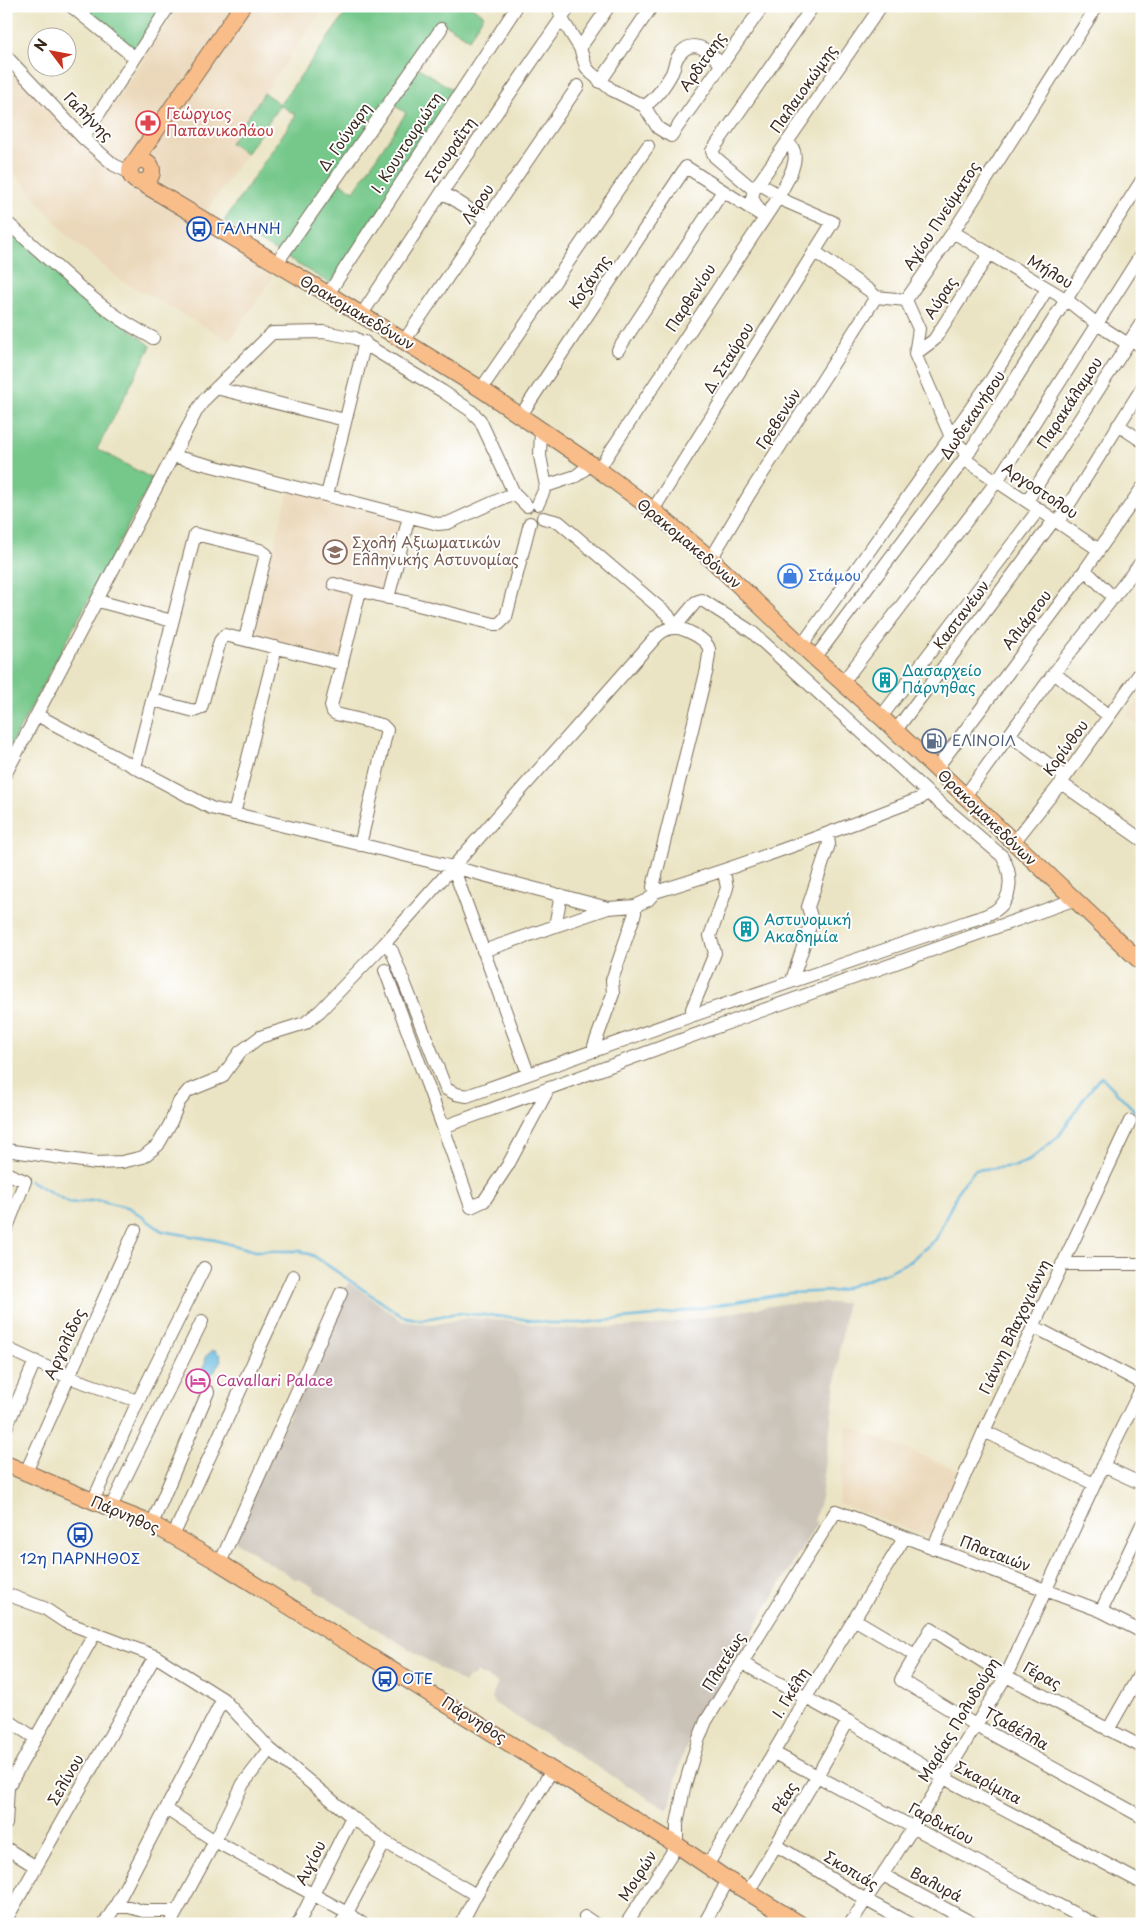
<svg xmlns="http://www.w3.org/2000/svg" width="1148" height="1930" font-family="'Playpen Sans',sans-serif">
  <rect width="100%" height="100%" fill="#fff"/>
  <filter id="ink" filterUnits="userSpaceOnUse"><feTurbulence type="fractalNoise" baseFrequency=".02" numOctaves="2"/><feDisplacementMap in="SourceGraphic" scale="10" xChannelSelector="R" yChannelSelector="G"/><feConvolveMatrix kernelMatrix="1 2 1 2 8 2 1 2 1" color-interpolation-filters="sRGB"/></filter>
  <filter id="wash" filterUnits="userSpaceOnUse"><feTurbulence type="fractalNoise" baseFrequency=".0096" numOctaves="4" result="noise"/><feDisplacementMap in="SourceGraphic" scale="20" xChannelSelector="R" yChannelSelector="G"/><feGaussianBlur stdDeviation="1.12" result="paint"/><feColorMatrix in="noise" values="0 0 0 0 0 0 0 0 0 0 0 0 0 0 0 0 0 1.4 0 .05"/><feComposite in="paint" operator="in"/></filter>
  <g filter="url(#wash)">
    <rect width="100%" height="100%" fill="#ebe4c4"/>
    <path fill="#ebd8ba" d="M179 6H326L230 143 246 154 198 223 273 277 232 337 227 339 116 277 65 233 6 163V78L8 76H16L37 99 86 146Z
      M289 489 405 519 387 593 359 586 340 659 251 637Z
      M1142 696V727L1126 716Z
      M847 1425 962 1472 932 1538 838 1503Z"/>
    <path fill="#cbc3b8" d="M349 1282 402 1321 429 1325 468 1318 506 1320 560 1329 652 1326 788 1303H846L821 1498 814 1521 817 1523 694 1729 681 1760 671 1802 667 1810 494 1703 491 1697 498 1683 476 1672 474 1676 468 1677 464 1683 315 1591 313 1587 299 1579 296 1580 230 1538 268 1462Z"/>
    <path fill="#74c78a" stroke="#587854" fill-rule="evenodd" d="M83 6H165L135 50Z
      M351 6H470L484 15 469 39 438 20 411 63 458 93 331 284 224 221 296 115 280 105 246 154 230 143 264 93 280 104ZM388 101 406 113 354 191 336 180Z
      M6 229 151 346 97 449 153 479 6 754Z"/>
    <path fill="#5fb6dc" stroke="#4d707d" d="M212 1351H216L220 1355 221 1361 213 1373 206 1378 201 1373C202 1367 207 1364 205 1357Z"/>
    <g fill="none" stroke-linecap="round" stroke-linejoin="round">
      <path stroke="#5fb6dc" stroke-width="2.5" d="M29 1180 70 1203 99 1200 130 1208 162 1231 215 1240 255 1251H301L314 1256 402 1316 420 1320 457 1313 510 1317 548 1323H580L654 1316 789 1293 837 1291 888 1272 910 1261 936 1239 959 1189 975 1170 1016 1166 1030 1160 1059 1136 1084 1098 1101 1076 1136 1112 1142 1114"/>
    </g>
  </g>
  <g filter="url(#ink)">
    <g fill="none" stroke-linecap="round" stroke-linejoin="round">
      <g stroke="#796b58" stroke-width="14">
        <path id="minor" d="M71 6 135 58
          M558 6 562 19 580 48 586 67 591 73 612 90 644 106 658 128 671 136 763 6
          M580 48 609 6
          M6 56 83 138 114 165 131 173
          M600 82 652 6
          M644 106C655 100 666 84 672 73 674 68 675 62 677 58 691 35 710 50 721 65
          M83 138 169 6
          M758 183 779 195
          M754 190 881 6
          M442 192 487 220
          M761 213 752 198 754 190 715 157 712 151 813 6
          M6 222C55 262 96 310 153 338
          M953 232 1067 300 1097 324 1128 344
          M814 251 870 291 876 297 906 300
          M276 264 441 29
          M328 294 514 11
          M906 300 953 232 1097 6
          M906 300 919 329 915 354 951 437 968 454
          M362 314 442 192 570 6
          M1131 339 1142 347
          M404 341 578 86
          M618 350 723 191
          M915 354 934 340 989 254
          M216 388 345 420
          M481 389 648 146
          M521 415 686 167 764 217
          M1118 425 1142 441
          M173 456 438 524 448 523 514 493 527 506
          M964 459 1099 550
          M598 470 778 198C785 183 806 155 787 142
          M546 486 576 476 591 464
          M327 495 365 342
          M1027 501 1142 322
          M538 504 546 486 540 456 541 429
          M653 510 833 222 778 198
          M1058 522 1142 388
          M711 559 750 493 876 297
          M1085 570 1114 598
          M334 584 494 624H499L506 617 530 523
          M388 598 409 517
          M98 601 172 621
          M802 645 991 380 1047 289
          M815 658 968 454 1142 180
          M1054 673 1109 716
          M843 682 997 481 1142 253
          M153 700 194 711 201 708 220 641 225 635 342 664
          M37 715 211 808 453 867 608 908
          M881 717 1039 509
          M896 730 1054 520
          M1010 735 1065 777
          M135 767 195 534 260 550 266 554 245 639
          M936 769 1085 570 1142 488
          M6 773 197 410 205 399 272 333 324 332 355 338 442 391 470 410 480 420 514 493
          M1061 783 1142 840
          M965 796 1054 673 1142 561
          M234 814 276 647
          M1014 842 1061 783 1142 670
          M360 845 387 730 382 725 336 714 333 712 331 706 360 591
          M453 867 528 1073
          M555 926 561 895
          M385 943 392 951 446 1089 456 1094 467 1096 694 1015 966 922C975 919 988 916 996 910 1014 898 1012 872 1002 856L927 792 752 632 702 600 696 602 675 627 668 615 559 522 543 518
          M483 951 608 908 635 906 648 900 655 892C745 865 833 832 921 798L927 792
          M385 970 443 1127 755 1013 1073 900
          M794 981 793 977 812 920 808 907 829 844 827 834
          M694 1015 692 1009 715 953 710 936 727 888 724 872
          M595 1051 594 1046 613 994 612 980 635 913V906
          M443 1127 471 1207 484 1201 508 1165 549 1088
          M6 1150 96 1163 122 1162 143 1157 158 1145 170 1124 179 1102 188 1091 222 1077 240 1052 260 1037 305 1023 320 1011 385 943 453 867 656 637C661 632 667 628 674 628 683 627 707 639 709 649 710 655 707 663 707 669L653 887 655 892
          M6 1173 25 1181 6 1230
          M1062 1264H1142
          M1033 1326 1142 1383
          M6 1348 68 1377 138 1401
          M6 1428 35 1361
          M984 1431 1094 1484
          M1103 1466 1142 1484
          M26 1472 135 1230
          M93 1501 138 1401 204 1268
          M111 1507 202 1321
          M152 1524 208 1392
          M173 1536 293 1276
          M933 1548 984 1431 1130 1121
          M220 1563 341 1293
          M6 1594 44 1608 65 1622 155 1656 223 1699 270 1749 352 1817 385 1842 476 1895
          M1101 1611 1142 1524
          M854 1619 915 1655
          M742 1663 848 1721 944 1778 1142 1883
          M6 1719 35 1738
          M1108 1730 1142 1670
          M1142 1747 1006 1676 931 1629 901 1680 977 1726 1142 1817
          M774 1753 1094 1924
          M166 1809 215 1841 347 1913 363 1924
          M6 1824 8 1787 95 1633
          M776 1845 866 1900 910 1924
          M6 1848 36 1867
          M707 1866 806 1697 905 1537
          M883 1875 974 1924
          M748 1892 817 1776 848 1721
          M115 1907H129L143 1911H177
          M585 1917 595 1924
          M6 1920 155 1656
          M104 1924 115 1907 223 1699
          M170 1924 215 1841 243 1784 270 1749
          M298 1924 352 1817
          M341 1924 385 1842
          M461 1924 476 1895 552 1770
          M626 1924 677 1845V1824L684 1788 698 1741 706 1721 836 1511 1101 1611 1142 1632
          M704 1924 728 1880
          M850 1924 913 1828 1006 1676 1103 1466 1142 1387"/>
      </g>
      <g stroke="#796b58" stroke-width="18">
        <path id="major" d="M130 171a11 11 0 1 1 22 0a11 11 0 1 1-22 0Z
          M133 164 242 6
          M140 182 328 294 481 389 591 464 653 510 711 559 815 658 881 717 1142 963
          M6 1464 93 1501 152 1524 220 1563 552 1770 677 1845 728 1880 800 1924"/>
      </g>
      <use href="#minor" stroke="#fff" stroke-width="12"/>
      <use href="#major" stroke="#f8bd89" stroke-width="16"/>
    </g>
  </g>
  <defs>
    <g id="pharmacy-ring" transform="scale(1.25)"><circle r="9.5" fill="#fff" stroke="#e0444e" stroke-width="1.5"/><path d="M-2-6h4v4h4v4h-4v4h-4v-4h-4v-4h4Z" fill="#e0444e"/></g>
    <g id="bus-ring" transform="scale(1.25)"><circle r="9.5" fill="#fff" stroke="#1a4fb4" stroke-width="1.5"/><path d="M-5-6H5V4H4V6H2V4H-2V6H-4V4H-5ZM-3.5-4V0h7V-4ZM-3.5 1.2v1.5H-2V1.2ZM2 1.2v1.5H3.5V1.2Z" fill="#1a4fb4"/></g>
    <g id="university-ring" transform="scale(1.25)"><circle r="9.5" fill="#fff" stroke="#8d6e63" stroke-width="1.5"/><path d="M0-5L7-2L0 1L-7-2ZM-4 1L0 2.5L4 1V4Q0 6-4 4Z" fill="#8d6e63"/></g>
    <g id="shop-ring" transform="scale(1.25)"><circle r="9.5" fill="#fff" stroke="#3f7fe0" stroke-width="1.5"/><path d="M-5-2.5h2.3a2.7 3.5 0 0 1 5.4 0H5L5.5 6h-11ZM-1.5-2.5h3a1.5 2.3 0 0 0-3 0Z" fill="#3f7fe0"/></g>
    <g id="building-ring" transform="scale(1.25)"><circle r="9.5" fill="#fff" stroke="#0f9aa8" stroke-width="1.5"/><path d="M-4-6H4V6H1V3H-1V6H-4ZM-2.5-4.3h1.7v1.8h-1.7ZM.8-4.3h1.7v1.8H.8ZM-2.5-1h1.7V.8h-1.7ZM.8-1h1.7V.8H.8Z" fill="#0f9aa8"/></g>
    <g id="fuel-ring" transform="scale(1.25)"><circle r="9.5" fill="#fff" stroke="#5c6f8a" stroke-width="1.5"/><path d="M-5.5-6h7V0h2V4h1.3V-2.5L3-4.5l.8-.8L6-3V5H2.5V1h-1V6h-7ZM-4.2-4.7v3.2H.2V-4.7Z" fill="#5c6f8a"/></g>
    <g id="hotel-ring" transform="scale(1.25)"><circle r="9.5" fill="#fff" stroke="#d1479c" stroke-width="1.5"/><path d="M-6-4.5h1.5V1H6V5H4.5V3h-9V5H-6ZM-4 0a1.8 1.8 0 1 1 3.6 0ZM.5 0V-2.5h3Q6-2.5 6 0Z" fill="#d1479c"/></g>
  </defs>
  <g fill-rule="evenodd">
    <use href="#pharmacy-ring" x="148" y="123"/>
    <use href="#bus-ring" x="199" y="229"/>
    <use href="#university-ring" x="335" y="552"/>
    <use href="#shop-ring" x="790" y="576"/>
    <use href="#building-ring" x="885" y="680"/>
    <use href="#fuel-ring" x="934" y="741"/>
    <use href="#building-ring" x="746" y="929"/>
    <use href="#hotel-ring" x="198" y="1381"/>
    <use href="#bus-ring" x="80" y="1535"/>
    <use href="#bus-ring" x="385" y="1679"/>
  </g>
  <g text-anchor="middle" stroke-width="4" stroke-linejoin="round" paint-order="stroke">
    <g font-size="15" fill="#3b2a1e" stroke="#fff">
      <text transform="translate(703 62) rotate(-55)" y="5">Αρδιταης</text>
      <text transform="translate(804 89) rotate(-55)" y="5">Παλαιοκώμης</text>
      <text transform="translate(88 117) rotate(45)" y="5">Γαλήνης</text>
      <text transform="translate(345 137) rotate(-55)" y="5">Δ. Γούναρη</text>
      <text transform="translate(407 143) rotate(-57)" y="5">Ι. Κουντουριώτη</text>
      <text transform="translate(451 150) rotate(-55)" y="5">Στουραΐτη</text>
      <text transform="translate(478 204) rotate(-56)" y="5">Λέρου</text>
      <text transform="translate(942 216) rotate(-57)" y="5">Αγίου Πνεύματος</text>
      <text transform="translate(1050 272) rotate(31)" y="5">Μήλου</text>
      <text transform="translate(590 282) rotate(-56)" y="5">Κοζάνης</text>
      <text transform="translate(691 298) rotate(-57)" y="5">Παρθενίου</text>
      <text transform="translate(941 298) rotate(-57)" y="5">Αύρας</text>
      <text transform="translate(357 313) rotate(31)" y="5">Θρακομακεδόνων</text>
      <text transform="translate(729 358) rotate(-58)" y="5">Δ. Σταύρου</text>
      <text transform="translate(1070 403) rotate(-57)" y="5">Παρακάλαμου</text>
      <text transform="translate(973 415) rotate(-56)" y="5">Δωδεκανήσου</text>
      <text transform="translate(779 419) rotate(-57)" y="5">Γρεβενών</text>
      <text transform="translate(1040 491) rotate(34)" y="5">Αργοστολου</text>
      <text transform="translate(689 544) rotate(40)" y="5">Θρακομακεδόνων</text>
      <text transform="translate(962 615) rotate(-53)" y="5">Καστανέων</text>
      <text transform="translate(1027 620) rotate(-53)" y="5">Αλιάρτου</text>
      <text transform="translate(1066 748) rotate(-54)" y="5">Κορίνθου</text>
      <text transform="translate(987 818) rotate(44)" y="5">Θρακομακεδόνων</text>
      <text transform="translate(1015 1327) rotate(-65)" y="5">Γιάννη Βλαχογιάννη</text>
      <text transform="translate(65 1344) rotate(-65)" y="5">Αργολίδος</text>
      <text transform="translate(125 1515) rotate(23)" y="5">Πάρνηθος</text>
      <text transform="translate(995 1554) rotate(21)" y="5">Πλαταιών</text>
      <text transform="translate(724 1662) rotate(-58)" y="5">Πλατέως</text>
      <text transform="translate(1042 1676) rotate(28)" y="5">Γέρας</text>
      <text transform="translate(791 1693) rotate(-59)" y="5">Ι. Γκέλη</text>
      <text transform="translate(474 1720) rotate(32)" y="5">Πάρνηθος</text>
      <text transform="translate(959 1720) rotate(-59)" y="5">Μαρίας Πολυδούρη</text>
      <text transform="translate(1016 1729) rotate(29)" y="5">Τζαβέλλα</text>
      <text transform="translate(66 1780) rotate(-60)" y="5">Σελίνου</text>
      <text transform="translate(988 1783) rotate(28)" y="5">Σκαρίμπα</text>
      <text transform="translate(785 1798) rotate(-59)" y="5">Ρέας</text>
      <text transform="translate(941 1824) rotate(28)" y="5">Γαρδικίου</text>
      <text transform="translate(311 1863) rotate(-63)" y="5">Αιγίου</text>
      <text transform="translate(851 1871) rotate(31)" y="5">Σκοπιάς</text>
      <text transform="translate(638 1876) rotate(-57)" y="5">Μοιρών</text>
      <text transform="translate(936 1885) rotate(28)" y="5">Βαλυρά</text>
    </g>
    <g font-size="15" fill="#be3a42" stroke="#fff" text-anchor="start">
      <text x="166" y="119">Γεώργιος<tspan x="166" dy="17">Παπανικολάου</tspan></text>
    </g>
    <g font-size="15" fill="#164399" stroke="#fff" text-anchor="start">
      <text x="216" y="234">ΓΑΛΗΝΗ</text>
      <text x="80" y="1564" text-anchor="middle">12η ΠΑΡΝΗΘΟΣ</text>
      <text x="402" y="1684">ΟΤΕ</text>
    </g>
    <g font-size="15" fill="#785e54" stroke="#fff" text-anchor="start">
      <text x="352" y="548">Σχολή Αξιωματικών<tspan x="352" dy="17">Ελληνικής Αστυνομίας</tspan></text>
    </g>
    <g font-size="15" fill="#366cbe" stroke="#fff" text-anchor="start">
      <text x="808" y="581">Στάμου</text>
    </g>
    <g font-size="15" fill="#0d838f" stroke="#fff" text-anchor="start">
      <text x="902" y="676">Δασαρχείο<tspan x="902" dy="17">Πάρνηθας</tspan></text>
      <text x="764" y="925">Αστυνομική<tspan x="764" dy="17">Ακαδημία</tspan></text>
    </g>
    <g font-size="15" fill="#4e5e75" stroke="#fff" text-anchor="start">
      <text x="952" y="746">ΕΛΙΝΟΙΛ</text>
    </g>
    <g font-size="15" fill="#b23c85" stroke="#fff" text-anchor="start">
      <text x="216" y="1386">Cavallari Palace</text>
    </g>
  </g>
  <rect width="1148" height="1930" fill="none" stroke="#fff" stroke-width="25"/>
  <g transform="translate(52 52) rotate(302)"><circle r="24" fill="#ffffff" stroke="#b1aaa5"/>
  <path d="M0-4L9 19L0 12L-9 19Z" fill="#c8321e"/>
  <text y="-8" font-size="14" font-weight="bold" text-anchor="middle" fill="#3b2a1e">N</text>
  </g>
</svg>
